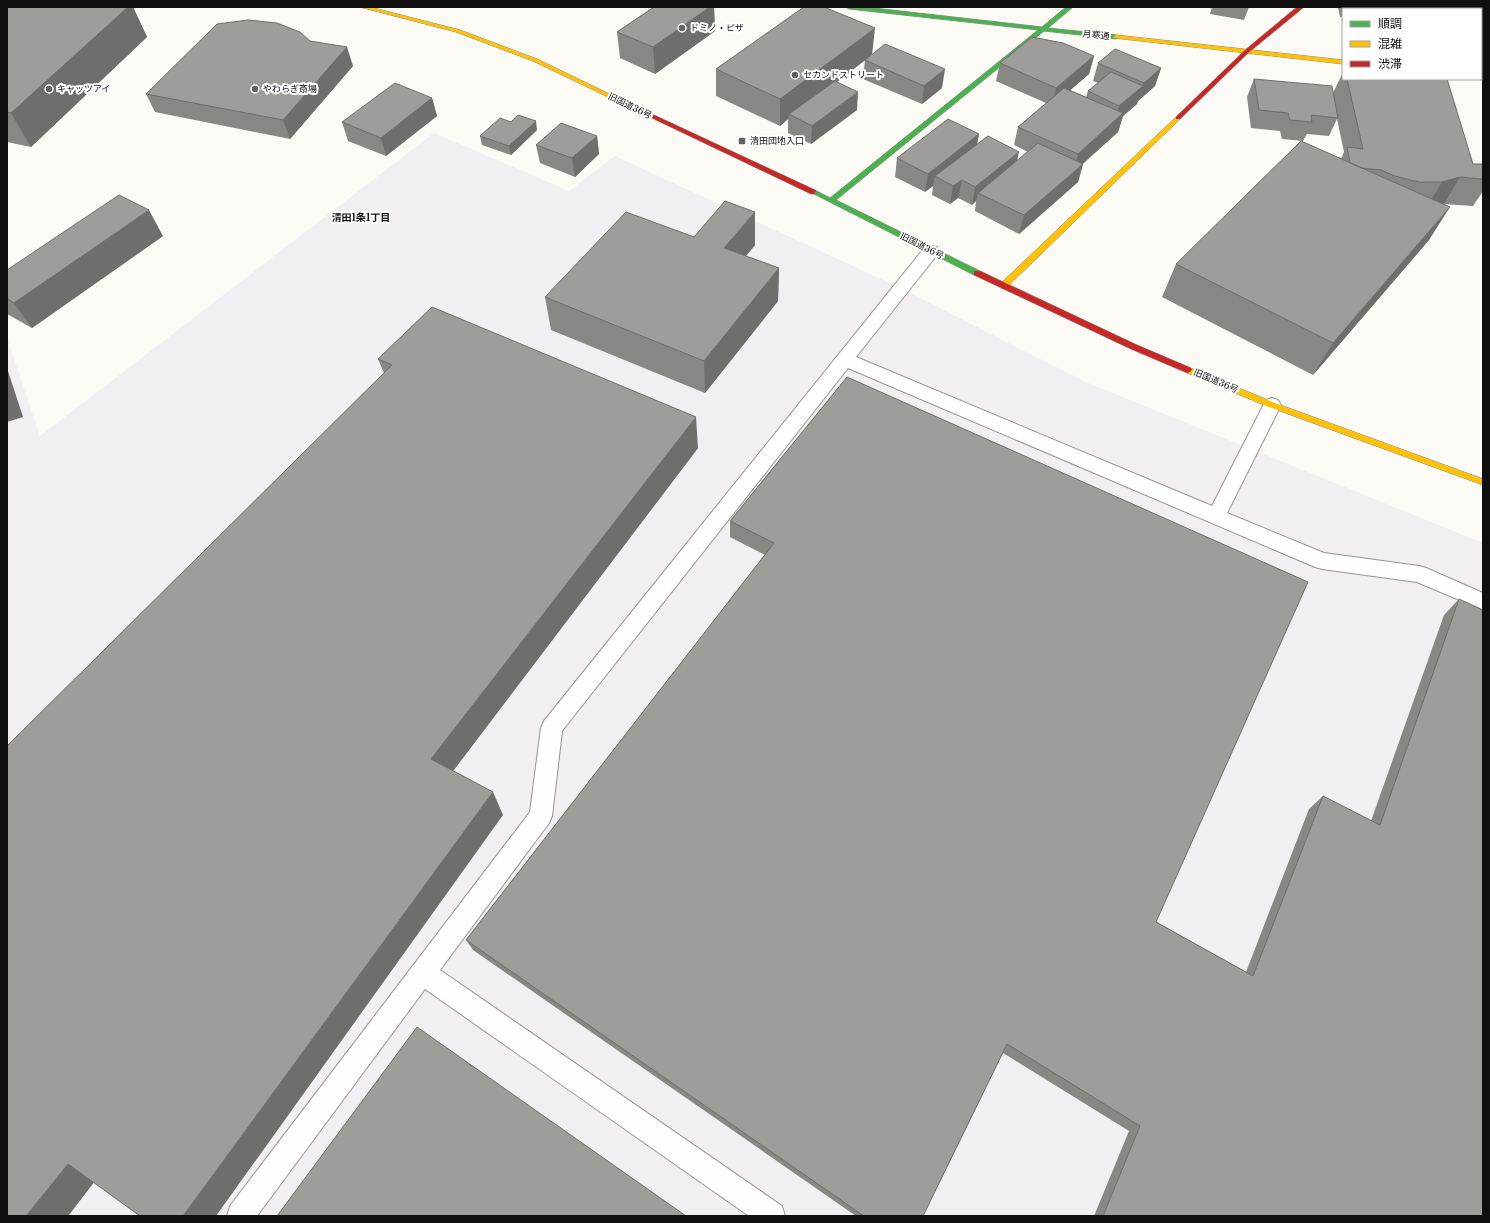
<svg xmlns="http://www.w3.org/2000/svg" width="1490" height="1223" font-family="'Libre Baskerville','Noto Sans JP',serif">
  <rect width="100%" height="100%" fill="#fbfaf5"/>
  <path fill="#f3eef1" d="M434 133 569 191 615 156 896 286 1088 383 1483 543V1216H7V338L40 436Z"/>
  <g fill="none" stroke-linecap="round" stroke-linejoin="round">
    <g stroke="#959593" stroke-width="2">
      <path id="lane" d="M931 246 937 247 939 251 937 255 856 357 1212 506 1266 400 1272 398 1278 400 1281 405 1227 513 1324 553 1419 566 1426 568 1483 593V610L1417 582 1322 569 1315 567 848 368 562 731 552 816 549 823 440 970 782 1206 785 1216H749L425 989 257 1216H227L230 1206 530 812 541 728 544 721 925 247Z"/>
    </g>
    <g stroke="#8c8b89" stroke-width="1">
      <path id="fast" d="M846 7H865L1042 27 1066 7H1073L1048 28 1116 35 1119 37 1116 39 1044 31 836 200 980 271V275H974L810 192 813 190H815L830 198 1038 30 849 9Z
        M1481 74H1483V78H1481Z"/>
    </g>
    <g stroke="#8c8b89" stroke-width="1">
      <path id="slow" d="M360 7H370L460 30 537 59 657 117 652 118 533 61 456 32Z
        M1116 35 1343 60V64L1114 38 1113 37Z
        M1178 116 1180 117V119L1006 288H1000V284L1176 117Z
        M1188 367 1275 403 1483 479V485L1269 407 1185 372 1184 370Z"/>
    </g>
    <g stroke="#8c8b89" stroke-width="1">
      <path id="jam" d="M1297 7H1304L1248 53 1180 119H1176V117L1244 51Z
        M654 115 815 190 816 192 813 194H811L652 118V116Z
        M974 271H980L1137 345 1191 368 1192 370 1188 373 1185 372 1131 349 974 275Z"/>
    </g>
    <use href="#lane" fill="#fefefe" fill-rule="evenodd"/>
    <use href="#fast" fill="#4caf50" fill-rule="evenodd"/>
    <use href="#slow" fill="#ffc107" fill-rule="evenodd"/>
    <use href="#jam" fill="#c62828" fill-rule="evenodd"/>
  </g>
  <path fill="#898784" d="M7 7H133L147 37 31 147 7 142Z
    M654 7H714L715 31 655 74 620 58 617 32Z
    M1212 7H1249L1244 20 1210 14Z
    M1338 7H1461L1460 9H1343V17H1340Z
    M310 41 353 66 290 139 155 112 146 94Z
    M872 55 942 88 922 104 863 79 865 60 837 82 857 110 811 144 788 133V119L780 126 716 96V69Z
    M1094 56 1089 74 1070 90 1086 97 1088 91 1098 83 1093 81 1098 63 1161 68 1155 86 1138 101 1137 104 1123 116 1118 132 1083 164 1078 182 1019 234 975 211 976 201 972 205 958 198 950 204 932 195 933 186 925 192 895 177 897 158 979 134 977 145 1018 160 1028 152 1014 145 1018 127 1046 103 996 81 1000 63Z
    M1343 72V79H1447L1473 164H1483V191L1473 206 1443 204 1429 240 1313 375 1162 297 1176 264 1341 159 1344 152 1337 119 1329 136 1307 134 1303 141 1282 139 1280 131 1251 128 1247 97 1254 79 1333 93Z
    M432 98 437 116 386 156 348 141 342 122Z
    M511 122 537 130 511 155 482 145 480 136Z
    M597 136 599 154 575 177 540 163 536 145Z
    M163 236 32 328 7 314V270Z
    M694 237 755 245 746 256 779 268 778 301 705 393 551 330 545 297Z
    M378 359 698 448 453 771 503 815 94 1182 68 1216 384 373Z
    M847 377 1156 922 1246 972 1309 809 1323 796 1371 821 1444 615 1459 599 1483 1216H1094L1129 1131 1003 1053 923 1216H856L473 950 466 940 765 555 730 537V521Z"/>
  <path fill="#6f6e6c" d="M128 7H133L147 37 31 147 11 113Z
    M710 7H714L715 31 655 74 653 47Z
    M875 28 872 55 792 116 789 114 788 119 780 126V99Z
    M347 47 353 66 290 139 283 120Z
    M1094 56 1089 74 1052 106 1056 88Z
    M1161 68 1155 86 1138 101 1144 83Z
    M945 69 942 88 922 104 924 86Z
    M1143 86 1137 104 1123 116 1118 132 1074 171 1083 164 1078 182 1019 234 1024 215 1073 173 1078 154 1114 122 1119 106Z
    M858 92 857 110 811 144 812 126Z
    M432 98 437 116 386 156 381 138Z
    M536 121 537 130 511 155 509 146Z
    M979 134 975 153 935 176 933 186 925 192 928 174Z
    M597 136 599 154 575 177 572 158Z
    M1019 152 1015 170 978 193 976 201 972 205 975 187Z
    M1460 177 1444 204 1426 208 1442 182Z
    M962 180 958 198 950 204 953 186Z
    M1450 207 1429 240 1313 375 1333 343Z
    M149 210 163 236 32 328 14 303Z
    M755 212V245L725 281 724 248Z
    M779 268 778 301 705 393 704 361Z
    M7 368 23 417 7 422Z
    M696 417 698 448 444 783 431 759Z
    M493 792 503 815 216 1216H183Z
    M68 1164 102 1172 68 1216H26Z"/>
  <path fill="#9f9d9a" stroke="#6f6e6c" d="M7 7H128L11 113 7 112Z
    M654 7H710L653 47 617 32Z
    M804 7H824L875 28 780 99 716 69Z
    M248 20 277 23 300 32 310 41 347 47 283 120 146 94 217 24Z
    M1032 37 1063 43 1094 56 1056 88 1000 63Z
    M885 44 945 69 924 86 865 60Z
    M1115 49 1161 68 1144 83 1098 63Z
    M1111 72 1143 86 1119 106 1088 91Z
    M1254 79 1332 86 1338 118 1311 115 1312 122 1290 120 1288 113 1259 110Z
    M1347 79H1447L1473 164H1483V179L1460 177 1442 182H1419L1395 176 1381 170 1362 168 1350 163 1347 147 1363 149Z
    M835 81 858 92 812 126 789 114Z
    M395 83 432 98 381 138 342 122Z
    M1064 88 1123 113 1078 154 1018 127Z
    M518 115 536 121 509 146 480 136 500 118 511 122Z
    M948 119 979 134 928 174 897 158Z
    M561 123 597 136 572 158 536 145Z
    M988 136 1019 152 975 187 962 180 953 186 935 176Z
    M1301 141 1450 207 1333 343 1176 264Z
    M1038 143 1083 164 1024 215 978 193Z
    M119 195 149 210 14 303 7 298V270Z
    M725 201 755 212 724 248 779 268 704 361 545 297 626 212 694 237Z
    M432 307 696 417 431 759 493 792 183 1216H140L68 1164 26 1216H7V746L392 365 378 359Z
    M847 377 1308 582 1156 922 1253 976 1323 796 1380 825 1459 599 1483 610V1216H1103L1140 1126 1007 1044 923 1216H864L466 940 774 543 730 521Z
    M417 1027 686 1216H277Z"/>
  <g fill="#626160" stroke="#fff" stroke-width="1.5">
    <circle cx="682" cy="28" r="4"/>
    <circle cx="795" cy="75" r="4"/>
    <circle cx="49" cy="89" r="4"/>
    <circle cx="255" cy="89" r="4"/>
    <rect x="738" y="137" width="8" height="8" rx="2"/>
  </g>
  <g text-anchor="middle" stroke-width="4" stroke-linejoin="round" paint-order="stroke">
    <g font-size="9" fill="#0f0f0f" stroke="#fff" text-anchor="start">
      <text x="690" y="31">ドミノ・ピザ</text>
      <text x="803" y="78">セカンドストリート</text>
      <text x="57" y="92">キャッツアイ</text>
      <text x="263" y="92">やわらぎ斎場</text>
      <text x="750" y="144">清田団地入口</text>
    </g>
    <g font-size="9" fill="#0f0f0f" stroke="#fff">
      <text transform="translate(1096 35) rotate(6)" y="3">月寒通</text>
      <text transform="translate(630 106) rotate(26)" y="3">旧国道36号</text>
      <text transform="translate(922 246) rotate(27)" y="3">旧国道36号</text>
      <text transform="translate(1216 381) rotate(23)" y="3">旧国道36号</text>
    </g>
    <g font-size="10" font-weight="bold" fill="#0f0f0f" stroke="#fff">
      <text x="361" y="221">清田1条1丁目</text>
    </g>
  </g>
  <rect width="1490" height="1223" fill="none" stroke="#0f0f0f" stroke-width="16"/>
  <rect x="1342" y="8" width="140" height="72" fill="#ffffff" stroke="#9f9f9f"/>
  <rect x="1350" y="21" width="20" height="6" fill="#4caf50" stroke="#9f9f9f"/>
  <text x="1378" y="28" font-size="12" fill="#0f0f0f">順調</text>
  <rect x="1350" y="41" width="20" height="6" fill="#ffc107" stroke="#9f9f9f"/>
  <text x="1378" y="48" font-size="12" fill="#0f0f0f">混雑</text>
  <rect x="1350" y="61" width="20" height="6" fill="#c62828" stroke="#9f9f9f"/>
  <text x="1378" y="68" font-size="12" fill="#0f0f0f">渋滞</text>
</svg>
